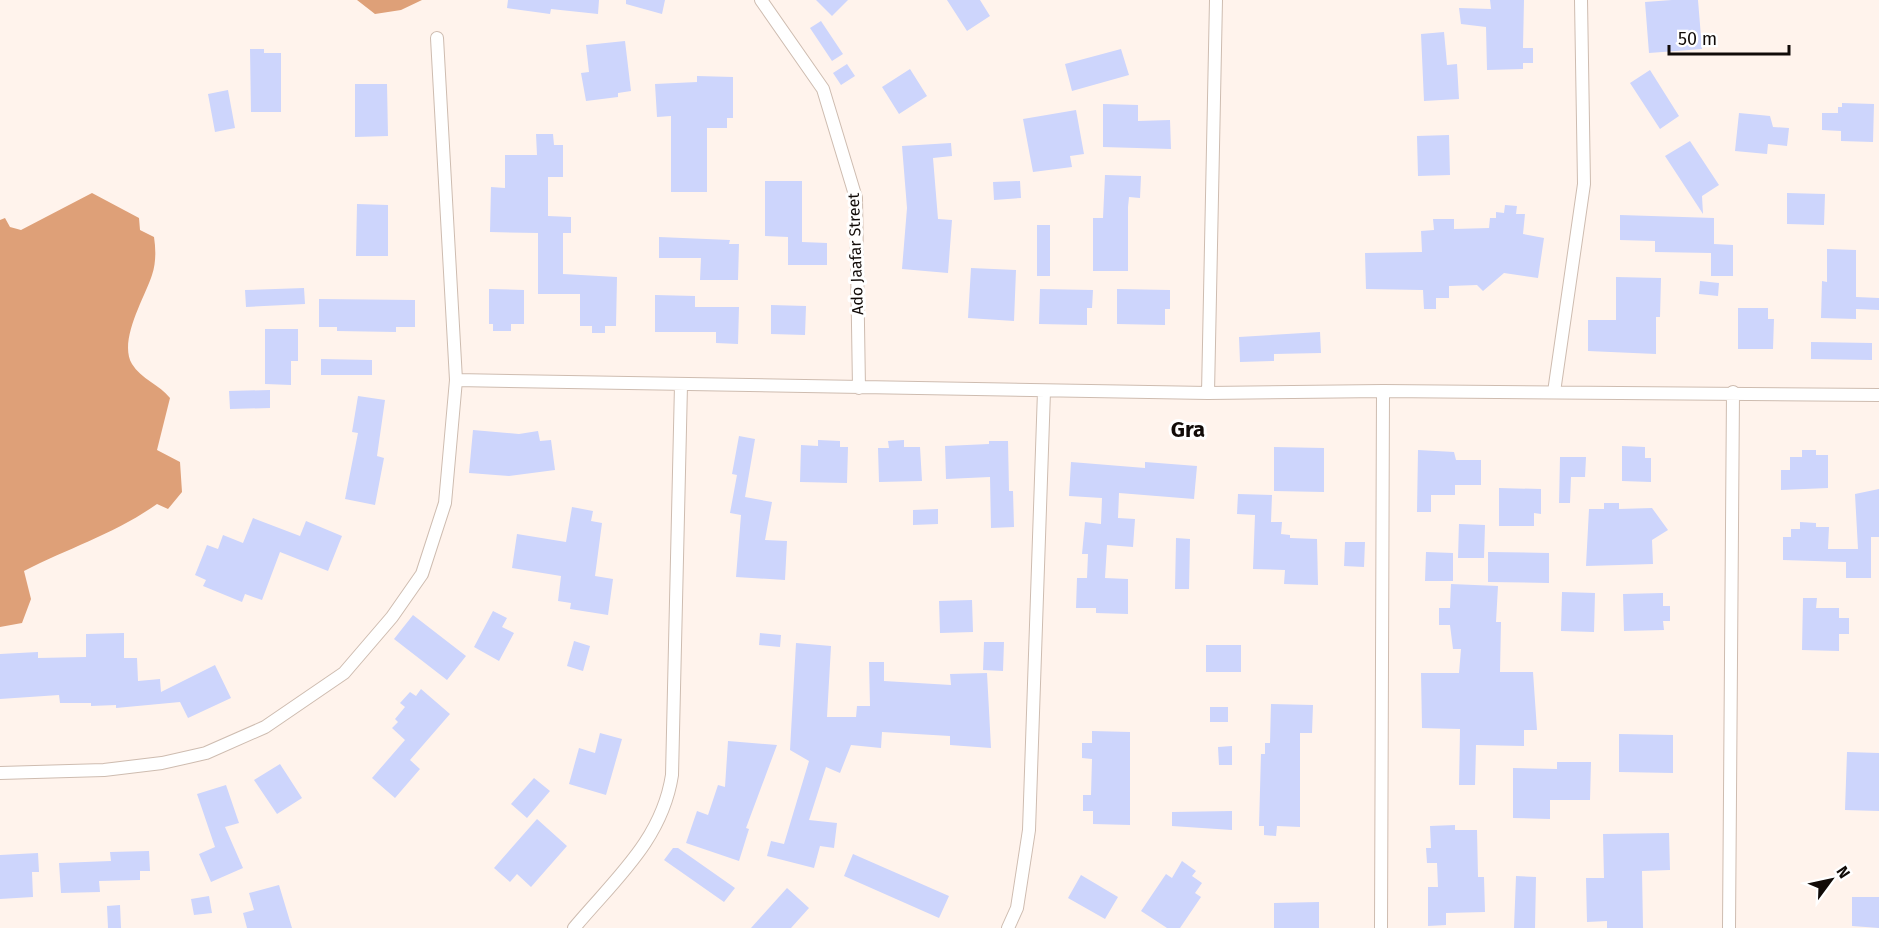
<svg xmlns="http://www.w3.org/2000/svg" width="1879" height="928" font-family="'Fira Sans',sans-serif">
  <rect width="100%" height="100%" fill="#fff3ec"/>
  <path fill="#dea078" d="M357 0H422L401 10 375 14Z
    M92 193 139 218 140 230 154 237C156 250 156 263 152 275 145 297 118 341 132 364 141 379 160 385 170 398L157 450 180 462 182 492 168 509 157 504C116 533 69 548 24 571L31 599 22 623 0 627V220L5 218 10 227 21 230Z"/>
  <path fill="#cdd5fc" d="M508 0H599L598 14 551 9 550 14 507 8Z
    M626 0H665L662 14 626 4Z
    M816 0H848L832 16Z
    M947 0H980L990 16 967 31Z
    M1490 0H1524L1523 48H1533V63H1523V69L1487 70 1486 27 1461 24 1459 8 1491 9Z
    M1672 0H1698L1702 49 1649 53 1645 2Z
    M821 21 843 54 832 61 810 28Z
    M1444 32 1447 65 1457 64 1459 99 1424 101 1421 34Z
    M625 41 631 91 618 93V97L586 101 581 73 589 72 586 45Z
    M250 49H264V53H281V112H251Z
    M1121 49 1129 75 1072 91 1065 64Z
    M847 64 855 76 841 85 833 73Z
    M910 69 927 96 899 114 882 87Z
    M1650 70 1679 116 1660 129 1630 83Z
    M697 76 733 77V118H727V128H707V192H671V116L657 117 655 84 697 82Z
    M355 84H387L388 136 355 137Z
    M228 90 235 128 215 132 208 94Z
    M1842 103 1874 104 1873 142 1841 141V131L1822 130V113H1838V107H1842Z
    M1103 104 1138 105V121L1170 120 1171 149 1103 147Z
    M1076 110 1084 154 1070 156 1072 167 1033 172 1023 119Z
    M1739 113 1770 116 1773 127 1789 128 1787 146 1768 144 1767 154 1735 151Z
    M536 134H553L554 145H563V177H548V216L571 217V233H563V274L617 277 616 326H605V333H592V326H580V294H538V233L490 232 491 187 505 188V155H537Z
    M1449 135 1450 175 1418 176 1417 136Z
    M1690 141 1719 185 1702 196 1703 214 1665 156Z
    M951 143 952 156 933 158 938 219 952 220 948 273 902 269 907 208 902 146Z
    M1105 175 1141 176 1140 198 1129 197 1128 207V271H1093V218H1103Z
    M765 181H802V242L827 243V265H788V237L765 236Z
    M1020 181 1021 198 994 200 993 182Z
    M1787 193 1825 194 1824 225 1787 224Z
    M357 204 388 205V256H356Z
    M1505 205 1517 206 1516 214H1525L1523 234 1544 238 1538 278 1504 273 1483 291 1477 285 1449 286V298H1436V309H1424L1423 290 1366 289 1365 253 1422 252 1421 231 1434 230 1433 219H1454V229L1489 228 1490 218H1496V212L1504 213Z
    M1620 215 1714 218V244L1733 245V276H1711V253L1655 252V241L1620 240Z
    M1037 225H1050V276H1037Z
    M659 237 730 240 729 244H739L738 280H700L701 258H659Z
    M1827 249 1856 250V297L1879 298V310L1856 309V319L1821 318 1822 281 1827 282Z
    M971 268 1016 270 1014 321 968 318Z
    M1616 277 1661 278 1660 317H1656V354L1588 351V320H1616Z
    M1700 281 1719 283 1718 296 1699 294Z
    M304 288 305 304 246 307 245 290Z
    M489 289 524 290V324H511V331H493V324H489Z
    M1040 289 1093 290 1092 308H1087V325L1039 324Z
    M1117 289 1170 290V309H1165V325L1117 324Z
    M655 295 695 296V307H739L738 344 716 343V332H655Z
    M319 299 415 300V327H396V332L337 331V327H319Z
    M771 305 806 306 805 335 771 334Z
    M1738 308H1768V319H1774L1773 349H1738Z
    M265 329H298V361H291V385L265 384Z
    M1320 332 1321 353 1274 354V361L1240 362 1239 337Z
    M1811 342 1872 343V360L1811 359Z
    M321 359 372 360V375H321Z
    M270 390V408L230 409 229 391Z
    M358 396 385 400 377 456 384 458 375 505 345 499 358 433 352 432Z
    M473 430 519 434 538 431 540 441 551 440 555 470 509 476 469 473Z
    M739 436 755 439 745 497 772 502 765 540 787 541 785 580 736 577 741 515 730 513 737 475 732 474Z
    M818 440 840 441V447H848L847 483 800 482 801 445 818 446Z
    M904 440V447H920L922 481 879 482 878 448H889L888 441Z
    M989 441H1008L1009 491H1013L1014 527 991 528 990 477 946 479 945 446 989 444Z
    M1622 446 1645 447V458H1651V482L1622 481Z
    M1274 447 1324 448V492L1274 491Z
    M1418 450 1454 452 1456 460H1481V485H1455V495H1431V512H1417Z
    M1802 450H1816V455H1828V488L1781 490V470H1790V457H1802Z
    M1560 457H1586L1585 477H1571L1570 503H1559Z
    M1071 462 1145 468V462L1197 466 1194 499 1119 493 1118 518 1135 519 1133 547 1107 545 1105 578 1128 579V614L1096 613V608H1076L1077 578H1087L1088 554H1082L1085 522 1101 524 1102 498 1069 496Z
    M1499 488 1541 489V514L1534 513V526H1499Z
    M1879 489V537H1871V578H1846V562L1783 560V537H1791V529H1800V522L1816 523V527H1829L1828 549H1858L1855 494Z
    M1238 494 1272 495 1271 522H1282L1281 534 1290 535V538L1317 539 1318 585 1284 584 1285 570 1253 569 1255 515 1237 514Z
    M1604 503H1619V509L1652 508 1668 530 1652 540 1653 564 1586 566 1589 509H1604Z
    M572 507 593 511 591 521 602 523 595 576 613 579 608 615 570 609 571 603 558 601 561 576 512 568 517 534 566 542Z
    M938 509V524L913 525V510Z
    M253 518 300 536 306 521 342 536 328 571 280 552 262 600 245 594 242 602 203 586 206 580 195 575 207 545 218 549 223 535 243 543Z
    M1459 524 1485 525 1484 558H1458Z
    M1176 538 1190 539 1189 589H1175Z
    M1345 542H1365L1364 567 1344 566Z
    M1426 552 1453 553V581H1425Z
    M1488 552 1549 553V583L1488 582Z
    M1451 584 1498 586 1496 622H1501L1500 672H1533L1537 730H1524V746L1476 745 1475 785H1459L1460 729 1422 728 1421 673H1459L1461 649H1453L1450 625H1439V608H1450Z
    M1562 592 1595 593 1594 632 1561 631Z
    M1663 593V606H1670V621H1663L1664 630 1624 631 1623 594Z
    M1803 598H1817L1816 608H1839V618H1849V634H1839V651L1802 650Z
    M972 600 973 632 940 633 939 601Z
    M493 611 507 618 502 627 514 633 499 661 474 647Z
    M413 615 466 656 447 680 394 639Z
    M124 633V658H137L138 681 160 679 161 692 215 665 231 698 188 718 180 702 116 708V705L91 706V703H60L59 695 0 699V654L38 652V658L86 657V634Z
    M760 633 781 635 780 647 759 645Z
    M574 641 590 646 583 671 567 666Z
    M984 642H1004L1003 671 983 670Z
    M796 643 831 646 827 717H856L857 706H870L869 662H884V681L951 685 950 674 987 673 991 748 950 745V736L882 732 881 748 851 745 840 773 826 767 809 820 837 823 834 848 820 846 814 868 767 856 771 841 784 844 809 761 790 750Z
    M1206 645H1241V672H1206Z
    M421 689 450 714 410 760 420 769 395 798 372 778 405 740 392 728 398 722 395 719 405 707 400 703 410 692 416 696Z
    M1271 704 1313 705 1312 733H1300V827L1277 826 1276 836 1264 835V826H1259L1261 754H1265V743H1270Z
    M1210 707H1228V722H1210Z
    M1092 731 1130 732V825L1093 824V811H1083V795H1091L1092 759 1082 758V743H1092Z
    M600 733 622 739 606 795 569 784 579 748 595 753Z
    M1619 734 1673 735V773L1619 772Z
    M728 741 777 745 746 828 749 829 739 861 686 843 697 811 708 815 718 785 725 787Z
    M1232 746V765H1219L1218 747Z
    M1847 752 1879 753V811L1845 810Z
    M1557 762H1591L1590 800H1550V819L1513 818V768L1557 769Z
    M280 764 302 798 277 814 254 780Z
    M534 778 550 791 527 818 511 804Z
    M226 785 239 823 225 827 243 868 211 882 199 854 215 847 197 794Z
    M1232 811V830L1172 826V812Z
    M537 819 567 846 531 887 517 874 510 882 494 868Z
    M1455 825V830H1477L1478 877H1484L1485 912 1446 913V925L1428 926V887H1438L1437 863H1427L1426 848H1431L1430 826Z
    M1669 833 1670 870 1642 871 1643 928H1607V921L1587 922 1586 878H1604L1603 834Z
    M673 848H678L735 888 724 902 664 860Z
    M149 851 150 871H140V880L99 881 100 892 61 893 59 863 111 861 110 852Z
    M38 853 39 872H32L33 897 0 899V855Z
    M853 854 949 896 939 918 844 876Z
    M1182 861 1196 871 1192 876 1202 883 1195 893 1201 897 1180 928H1167L1141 911 1166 874 1172 878Z
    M1081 875 1118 897 1105 919 1068 898Z
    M1516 876 1536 877 1535 928H1514Z
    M279 885 292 928H247L243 913 254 910 249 893Z
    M787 888 809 908 791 928H751Z
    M209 896 212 913 194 915 191 899Z
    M1852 897H1879V928L1852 926Z
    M1319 902V928H1274V903Z
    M120 905 121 928H108L107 906Z"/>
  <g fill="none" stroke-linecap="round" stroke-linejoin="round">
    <g stroke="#cebcb0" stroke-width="14">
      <path id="street" d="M761 0 823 89 856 198 859 388
        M456 380 1208 393 1383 391 1879 395
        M1554 392 1584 184 1581 0
        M1208 393 1216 0
        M0 773 104 770 162 763 206 753 265 727 344 673 392 617 422 574 445 503 456 380 437 38
        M574 928C615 879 662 840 672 775L681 385
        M1008 928 1017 908 1029 830 1044 391
        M1381 928 1383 391
        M1729 928 1733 392"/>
    </g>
    <use href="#street" stroke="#fff" stroke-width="12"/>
  </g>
  <g text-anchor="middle" stroke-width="6" stroke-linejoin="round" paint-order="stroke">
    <g font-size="16" fill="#110b08" stroke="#fff">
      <text transform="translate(855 254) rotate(-92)" y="6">Ado Jaafar Street</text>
    </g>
    <g font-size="22" font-weight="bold" fill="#110b08" stroke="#fff">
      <text x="1188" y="437">Gra</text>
    </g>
  </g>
  <g transform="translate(1831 880) rotate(57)" stroke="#ffffff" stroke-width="4.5" paint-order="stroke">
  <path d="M0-4.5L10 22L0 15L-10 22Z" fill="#110b08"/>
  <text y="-9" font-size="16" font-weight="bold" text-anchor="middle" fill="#110b08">N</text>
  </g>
  <path d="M1669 45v9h120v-9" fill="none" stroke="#110b08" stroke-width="3"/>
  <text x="1678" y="45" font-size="18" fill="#110b08" stroke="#ffffff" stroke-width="4.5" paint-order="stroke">50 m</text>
</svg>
